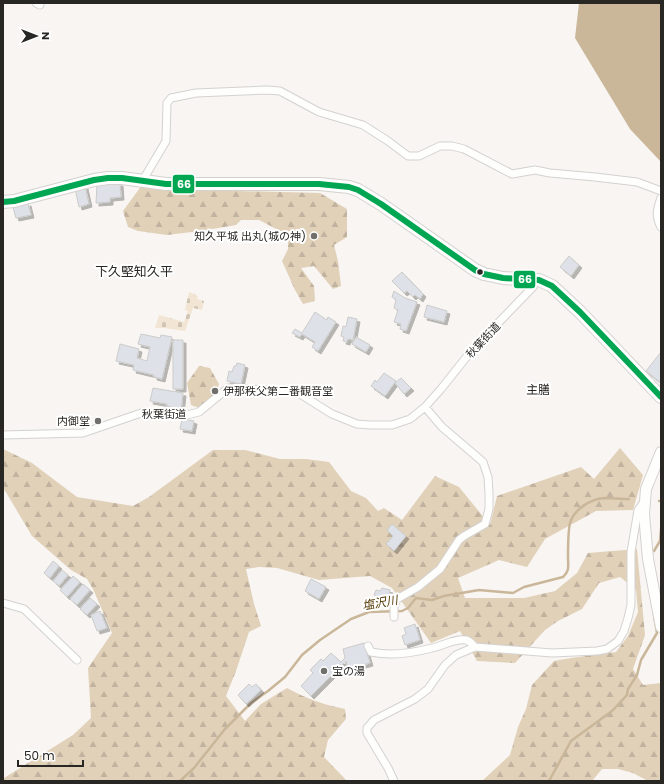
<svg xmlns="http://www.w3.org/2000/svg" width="664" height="784" font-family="Poppins,'Noto Sans JP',sans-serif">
  <defs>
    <pattern id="forest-firs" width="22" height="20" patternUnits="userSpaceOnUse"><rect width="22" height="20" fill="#e1d1b9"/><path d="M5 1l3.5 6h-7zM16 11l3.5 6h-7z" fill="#c1b39f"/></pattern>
    <pattern id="cemetery-stones" width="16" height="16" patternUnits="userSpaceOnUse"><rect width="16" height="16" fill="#f2e5d3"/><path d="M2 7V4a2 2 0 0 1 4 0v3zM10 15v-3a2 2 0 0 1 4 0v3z" fill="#d0c4b5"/></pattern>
    <filter id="shadow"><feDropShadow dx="3" dy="3" stdDeviation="0" flood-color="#0004"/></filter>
  </defs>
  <rect width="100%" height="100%" fill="#f8f5f2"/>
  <path fill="url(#forest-firs)" d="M142 185 162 189 320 193 347 209V237L334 245 338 261 341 286 333 289 314 266 301 268 314 286 315 301 303 304 295 290 282 261 288 249V235L259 220H241L236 225 200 231 167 235 138 231 128 227 123 211Z
    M199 366 210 368 219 384 216 394 199 408 191 405 187 383Z
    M620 448 643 475 633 510 596 511 545 539 527 567 499 560 458 578 465 598H524L555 591 577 573 588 553 637 549 645 635 633 669 643 685 661 683V781H648L633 773 618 769H602L592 781H482L510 755 518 727 526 709 532 685 554 661 571 658 616 652 628 636 638 612 636 590 620 577 599 583 582 609 558 621 545 630 515 663 477 661 460 631 431 643 392 588 370 576 319 580 277 568 259 567 246 569 254 604 261 626 249 632 236 671 226 696 245 721 261 704 287 688C305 698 324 705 345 709L346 719 328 740 324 757 347 781H3L4 778 73 735 91 718 88 668 112 633 93 589 87 579 71 570 32 536 7 494 3 488V449L32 463 77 497 133 506 149 497 213 450H245L280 459H306L329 462 351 491 366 498 378 511 384 508 402 520 435 476 459 487 490 525 497 496 581 467 594 479Z"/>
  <path fill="url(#cemetery-stones)" d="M189 292 198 296 197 299 204 301 202 310 193 308 185 331 164 328H155L159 315 184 322 188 311 185 310Z"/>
  <path fill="#cab79a" d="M579 3H661V162L630 129 575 38Z"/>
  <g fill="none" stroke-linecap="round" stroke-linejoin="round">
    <path stroke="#cab79a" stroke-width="2.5" d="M659 501H661
      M654 551 660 541 661 529
      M180 781 194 768 225 729 251 703 268 691 285 677 302 655 320 640 351 619 369 612 402 611 408 608 416 598 432 600 444 596 479 590 513 593 524 587 563 577C570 570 568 567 568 557 568 548 568 532 570 523 574 509 591 499 604 498 612 498 621 499 629 499
      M549 781 571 741 612 711 627 695 628 689 637 675 641 660 657 633 654 615"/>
  </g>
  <path fill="#dee2e8" stroke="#cbcbca" filter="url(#shadow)" d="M120 183 121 197 110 198V202L96 203 97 184Z
    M85 186 89 204 79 207 75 188Z
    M28 203 31 215 16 218 13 207Z
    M569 256 579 265 571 276 560 267Z
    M402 272 423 294 420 299 415 295 413 297 407 291 404 293 392 281Z
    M394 291 405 298 417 302 406 331 400 329 401 324 394 322 398 310 394 308 396 300 392 297Z
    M427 305 447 311 444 322 424 317Z
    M315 312 327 320 328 317 336 322 318 351 312 347 315 342 302 334 300 337 292 333 295 329 302 333Z
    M348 317 357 319 353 340 348 339 347 342 343 341 344 337 341 336 343 326 346 327Z
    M141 334 160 338 161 335 172 337 162 379 154 377V375L133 370 134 365 116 361 120 344 139 349 137 358 147 361 150 347 138 344Z
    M356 337 370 345 366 352 352 344Z
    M173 340H183V389H173Z
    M661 352V383L646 371Z
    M237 363 245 365 241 384 227 381 229 371 232 372 234 366H236Z
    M384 373 396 381 385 396 371 386 375 380 377 382Z
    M401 378 411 388 404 394 395 383Z
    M153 388 183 393 181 410H171V407L167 406V404L150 401Z
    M182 419 194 421 192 431 180 429Z
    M392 524 406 536 394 551 386 544 393 536 387 530Z
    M53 561 59 566 50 578 44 573Z
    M62 570 68 575 59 586 53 581Z
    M73 576 80 582 67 597 60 590Z
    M311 579 326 587 319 599 305 591Z
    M83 584 90 590 77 605 70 599Z
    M382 588 390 590 389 593 392 594 390 598 387 597 386 599 374 595 376 590 380 591Z
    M90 598 97 604 87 615 80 609Z
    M100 611 107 628 97 631 91 615Z
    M415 624 420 640 405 645 402 636 406 634 404 628Z
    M364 643 370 663 348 669 346 661 311 696 301 686 313 673 310 670 321 659 323 661 331 653 341 662 345 658 343 649Z
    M249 684 252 687 256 684 261 690 246 704 238 695Z"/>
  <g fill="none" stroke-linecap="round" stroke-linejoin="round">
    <g stroke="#d4d2d0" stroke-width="9">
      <path id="street" d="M36 3 40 5
        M143 180 166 141 167 103 171 98 196 93 267 90 280 91 319 112 363 125 388 141 408 156H419L440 146H452L464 149 512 174 535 170 550 173 595 177 637 182 661 191
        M661 198C657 209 655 216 661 227
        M3 435 83 433 144 412 187 415 199 412 228 388 289 391 300 394 332 414 357 424 370 425H392L410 419 425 407 441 389 472 350 533 287 535 280
        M3 603 24 609 77 660
        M394 617V606L397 599 418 587 440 569 459 540 464 536 485 524 489 509V493L488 477 483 462 442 427 425 407
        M368 646 371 652C390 656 413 653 432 648 443 646 455 638 466 640 470 641 472 644 475 647
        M394 781 388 768 367 733V728L374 720 415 699 428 689 445 665 456 655 475 647 552 653 597 651 607 649 618 641 624 631 628 618 631 605V552L638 510 644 502"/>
    </g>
    <g stroke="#d4d2d0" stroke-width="12">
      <path id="secondary" d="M661 452 646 489 644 514 648 559 661 627"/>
    </g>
    <g stroke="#d4d2d0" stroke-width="14">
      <path id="highway" d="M3 202 14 201 94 180 108 178H122L166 184H319L349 187 358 190 381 204 475 270 484 274 503 278 539 280 552 286 580 312 661 397"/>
    </g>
    <use href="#street" stroke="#fefefd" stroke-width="7"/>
    <use href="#secondary" stroke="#fefefd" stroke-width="10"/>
    <use href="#highway" stroke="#fefefd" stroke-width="12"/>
    <g stroke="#fff" stroke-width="9">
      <path id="bus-1" d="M3 202 14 201 94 180 108 178H122L166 184H319L349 187 358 190 381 204 475 270 484 274 503 278 539 280 552 286 580 312 661 397"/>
    </g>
    <use href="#bus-1" stroke="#00a651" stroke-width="6"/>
  </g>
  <g fill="#716f6c" stroke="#fff" stroke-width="1.5">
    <circle cx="314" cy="236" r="4"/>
    <circle cx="215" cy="391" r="4"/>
    <circle cx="98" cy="421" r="4"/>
    <circle cx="324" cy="671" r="4"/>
  </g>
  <circle fill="#292724" stroke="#fff" stroke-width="1.5" cx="480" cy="272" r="3.5"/>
  <g text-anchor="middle" stroke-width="4" stroke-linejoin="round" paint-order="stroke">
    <g font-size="11" fill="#292724" stroke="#fff" text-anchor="end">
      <text x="306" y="240">知久平城 出丸(城の神)</text>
      <text x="223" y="395" text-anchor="start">伊那秩父第二番観音堂</text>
      <text x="90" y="425">内御堂</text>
      <text x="332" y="675" text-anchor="start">宝の湯</text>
    </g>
    <g font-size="11" fill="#292724" stroke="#fff">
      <text transform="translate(483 340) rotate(-47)" y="4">秋葉街道</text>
      <text x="164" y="418">秋葉街道</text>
    </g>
    <g font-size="12" fill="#292724" stroke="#fff">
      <text x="538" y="394">主膳</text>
    </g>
    <g font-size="12" font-style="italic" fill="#553a06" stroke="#fff">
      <text transform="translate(380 603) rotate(-10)" y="4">塩沢川</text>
    </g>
    <g font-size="13" fill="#292724" stroke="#fff">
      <text x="134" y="276">下久堅知久平</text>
    </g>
  </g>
  <g stroke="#fff" stroke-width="1.5">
    <rect x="172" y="174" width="23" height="20" rx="4" fill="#00a651"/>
    <rect x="513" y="270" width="23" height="19" rx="4" fill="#00a651"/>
  </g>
  <g font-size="11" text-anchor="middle" font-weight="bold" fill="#fff">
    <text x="184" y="188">66</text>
    <text x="525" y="283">66</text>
  </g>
  <rect width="664" height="784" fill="none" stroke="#292724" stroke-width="8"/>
  <g transform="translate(36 36) rotate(90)" stroke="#ffffff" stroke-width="3" paint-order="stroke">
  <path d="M0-3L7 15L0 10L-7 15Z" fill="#292724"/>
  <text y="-6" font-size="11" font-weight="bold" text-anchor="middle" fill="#292724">N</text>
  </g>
  <path d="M18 760v6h65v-6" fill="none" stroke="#292724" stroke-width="2"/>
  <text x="24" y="760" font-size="12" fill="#292724" stroke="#ffffff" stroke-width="3" paint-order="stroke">50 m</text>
</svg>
